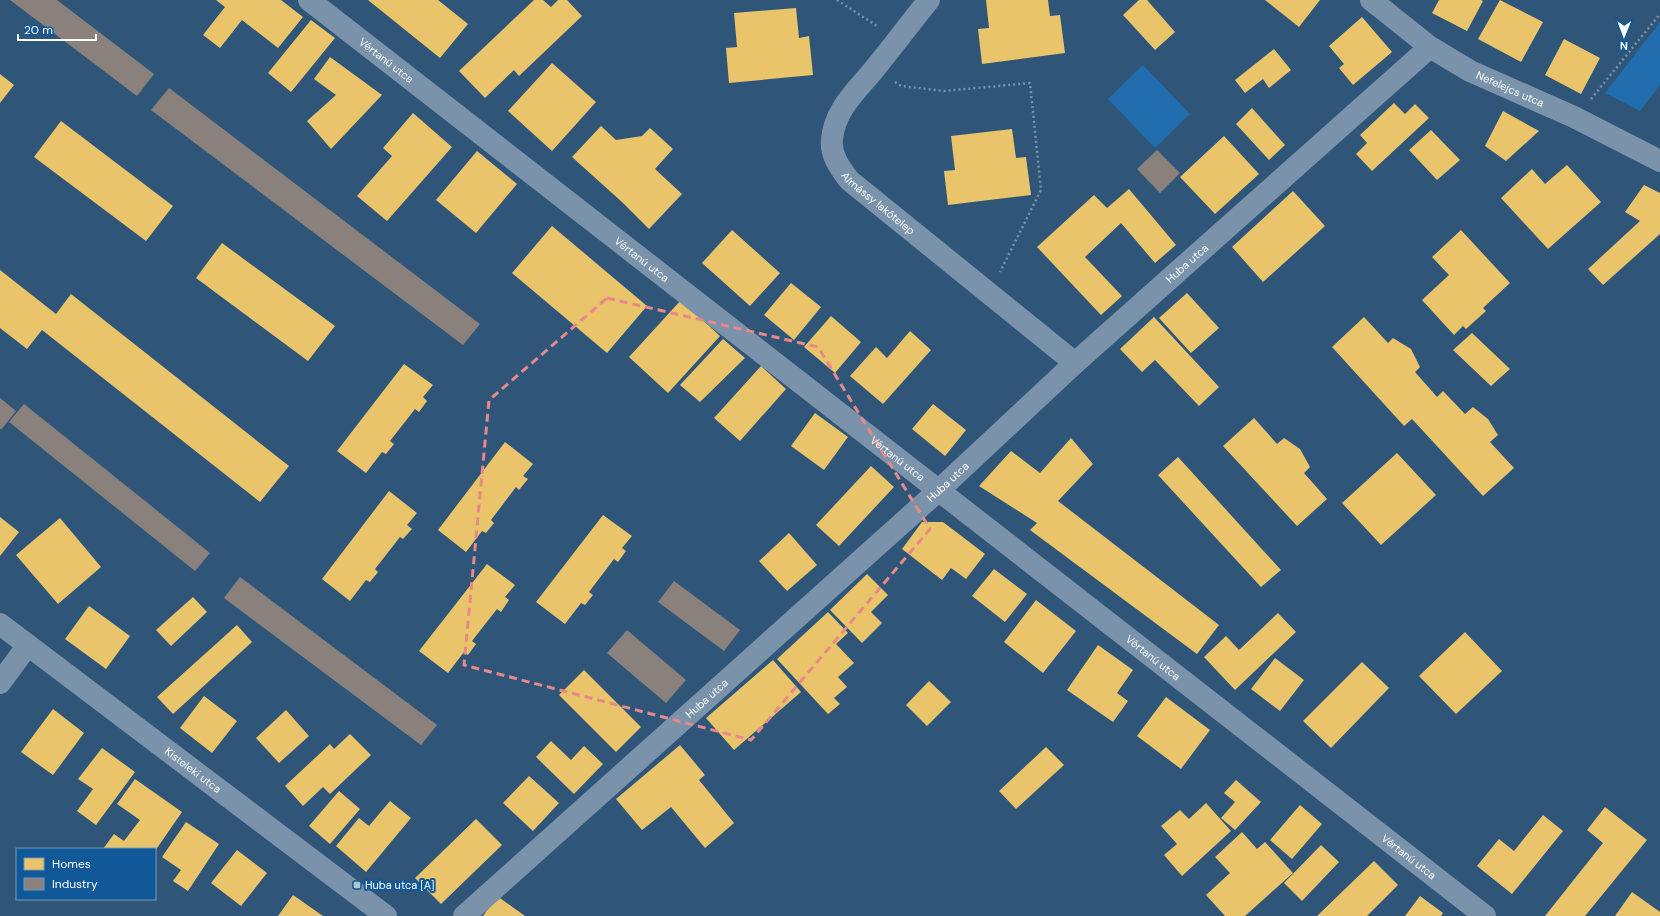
<svg xmlns="http://www.w3.org/2000/svg" width="1660" height="916" font-family="'DM Sans',sans-serif">
  <rect width="100%" height="100%" fill="#2f5679"/>
  <path fill="#216dae" d="M1660 22V85L1640 111 1605 93Z
    M1143 65 1190 114 1155 148 1108 99Z"/>
  <path fill="#e9c46a" d="M216 0H281L303 17 278 48 242 20 220 48 203 35 225 7Z
    M368 0H438L468 24 440 58Z
    M534 0H543L551 7 558 0H567L582 16 519 76 514 70 485 98 459 71Z
    M986 0H1048L1050 16 1060 15 1065 53 982 64 978 29 989 28Z
    M1139 0H1147L1175 32 1155 50 1123 15Z
    M1265 0H1320L1299 27Z
    M1439 0H1481L1483 1 1467 31 1432 13Z
    M1500 0 1543 22 1521 62 1478 39Z
    M796 8 799 38 809 36 813 75 729 83 726 48 737 47 734 13Z
    M1362 17 1392 52 1353 85 1339 68 1344 64 1329 46Z
    M311 20 335 38 291 92 268 73Z
    M1564 39 1600 58 1581 94 1545 75Z
    M1274 49 1291 70 1269 88 1263 79 1245 93 1235 80Z
    M330 57 382 95 331 149 307 121 336 95 314 79Z
    M552 63 596 102 552 151 508 111Z
    M0 74 14 85 0 103Z
    M1394 103 1405 114 1415 104 1429 118 1372 171 1356 154 1367 143 1360 135Z
    M1252 108 1285 145 1269 160 1236 124Z
    M1503 111 1539 131 1506 161 1485 146Z
    M413 113 452 147 387 221 357 196 392 156 383 148Z
    M61 121 173 206 146 241 34 157Z
    M601 126 616 140 642 136 650 128 673 149 655 169 682 194 649 229 622 202 572 157Z
    M1012 129 1016 158 1026 157 1031 195 948 205 944 171 955 170 951 136Z
    M1431 130 1460 160 1437 180 1409 150Z
    M1224 136 1259 174 1215 214 1180 177Z
    M477 151 517 184 476 233 436 200Z
    M1567 165 1601 202 1548 249 1501 198 1532 169 1545 184Z
    M1644 185 1660 193V234L1603 285 1588 269 1640 221 1625 212Z
    M1129 189 1176 245 1155 263 1121 223 1085 257 1122 296 1101 315 1037 247 1094 195 1107 208Z
    M1293 191 1325 226 1263 282 1232 247Z
    M552 226 647 306 607 353 512 273Z
    M732 230 780 273 750 306 702 263Z
    M1461 230 1510 283 1483 308 1486 311 1466 329 1463 326 1454 335 1422 300 1449 275 1432 257Z
    M222 243 335 326 308 361 196 278Z
    M0 270 56 314 71 294 289 466 260 502 42 330 27 349 0 328Z
    M791 283 821 307 794 340 764 315Z
    M1187 293 1219 328 1191 353 1159 318Z
    M681 300 720 336 668 393 629 357Z
    M831 316 861 342 835 373 804 347Z
    M1154 317 1219 387 1199 406 1155 360 1142 372 1120 349Z
    M1364 317 1388 343 1393 338 1411 349 1420 367 1415 372 1437 397 1443 391 1465 414 1473 407 1488 419 1498 435 1490 442 1514 468 1483 496 1412 419 1404 426 1332 347Z
    M910 331 931 350 883 404 850 376 876 347 887 358Z
    M1472 333 1510 369 1491 386 1453 350Z
    M723 339 745 358 700 402 680 385Z
    M404 364 433 385 423 397 427 401 419 412 415 409 390 441 394 444 386 454 382 452 366 473 337 451Z
    M761 366 786 389 740 441 714 418Z
    M933 404 966 430 945 456 912 429Z
    M815 413 848 437 824 470 791 446Z
    M1254 418 1277 444 1284 438 1300 449 1310 467 1304 473 1327 499 1297 526 1223 446Z
    M1071 438 1093 464 1058 501 1219 625 1197 654 1030 530 1037 523 979 486 1011 451 1040 473Z
    M505 442 533 464 523 476 528 479 519 490 516 487 491 520 494 523 486 533 482 531 466 552 438 530Z
    M1397 453 1436 495 1381 545 1342 503Z
    M1178 457 1281 570 1261 587 1158 475Z
    M871 466 894 487 839 546 816 525Z
    M389 491 417 513 407 525 412 529 403 539 400 537 375 569 378 572 370 582 366 580 350 601 322 579Z
    M603 515 632 536 622 548 626 551 618 562 614 559 589 592 593 595 585 605 581 603 565 624 536 602Z
    M0 517 19 532 0 556Z
    M60 518 101 567 58 604 16 555Z
    M922 522H943L985 554 966 579 951 568 942 580 902 549Z
    M789 533 817 565 787 591 759 561Z
    M487 564 515 585 505 597 509 600 501 612 497 609 472 641 476 644 468 655 464 652 448 673 419 651Z
    M994 569 1027 594 1005 622 972 596Z
    M867 574 888 595 871 612 882 623 862 643 830 610Z
    M193 597 207 612 171 646 156 630Z
    M1036 600 1076 631 1043 673 1004 642Z
    M89 606 130 636 106 669 65 639Z
    M828 612 848 633 836 644 854 663 838 677 847 687 834 698 840 704 828 714 777 659Z
    M1278 613 1296 632 1235 690 1204 657 1226 636 1239 650Z
    M237 625 252 642 173 714 157 697Z
    M1465 632 1502 671 1456 714 1419 676Z
    M1098 645 1133 670 1117 693 1128 701 1113 722 1067 690Z
    M1275 658 1304 680 1280 711 1251 689Z
    M773 660 801 692 734 750 706 718Z
    M1362 662 1389 688 1331 748 1303 721Z
    M584 670 641 727 616 752 559 695Z
    M929 681 951 702 927 726 906 705Z
    M204 696 237 721 212 753 180 728Z
    M1166 697 1210 730 1181 769 1137 736Z
    M53 709 84 733 53 775 21 752Z
    M286 710 309 736 279 763 256 738Z
    M350 734 371 755 330 794 323 787 303 806 285 786 330 744 334 749Z
    M551 741 571 760 584 746 603 764 574 794 536 757Z
    M680 745 705 775 699 780 734 823 705 848 671 807 642 830 616 799Z
    M1046 747 1064 765 1016 809 999 791Z
    M102 748 135 772 96 825 77 811 93 789 78 779Z
    M529 776 559 803 533 831 503 803Z
    M135 779 182 812 155 851V849H103L114 834 124 841 140 820 117 804Z
    M1236 780 1261 802 1235 830 1221 818 1235 802 1224 793Z
    M339 791 360 809 330 844 309 826Z
    M390 801 411 818 366 872 336 846 359 818 369 826Z
    M1206 803 1231 831 1182 876 1164 855 1177 844 1161 826 1180 810 1189 819Z
    M1300 805 1322 824 1292 859 1270 840Z
    M1605 807 1647 840 1585 916H1545L1603 843 1587 830Z
    M1543 815 1563 831 1512 894 1477 866 1499 839 1514 851Z
    M476 819 502 845 441 904 415 878Z
    M186 822 219 844 188 891 173 881 181 870 162 857Z
    M1242 832 1257 849 1265 842 1293 873 1245 916H1225L1206 895 1230 873 1215 857Z
    M1321 845 1339 862 1302 901 1284 883Z
    M237 850 267 873 241 906 211 883Z
    M1374 861 1398 885 1367 916H1317Z
    M1632 892 1660 912V916H1615Z
    M293 895 323 916H278Z
    M497 896 525 916H483Z
    M1420 896 1443 913 1441 916H1405Z"/>
  <path fill="#8a817c" d="M10 0H57L154 74 137 96Z
    M169 88 480 324 463 345 151 110Z
    M1157 150 1180 173 1160 193 1137 169Z
    M0 398 16 411 1 430 0 428Z
    M24 404 210 553 195 571 9 422Z
    M240 577 437 725 421 745 224 598Z
    M674 581 740 630 724 651 658 602Z
    M627 630 686 680 666 703 607 653Z"/>
  <g fill="none" stroke-linecap="round" stroke-linejoin="round">
    <path stroke="#7a93ab" stroke-width="2.5" stroke-dasharray="2 3" stroke-linecap="butt" d="M837 0 877 26
      M895 82 901 86 944 91 1030 83 1041 190 1000 272
      M1591 99 1660 14"/>
    <g stroke="#7a93ab" stroke-width="22">
      <path id="s1" d="M309 0 1485 916"/>
      <path id="s2" d="M929 0C911 22 894 45 876 67 858 90 835 108 832 139 830 155 840 168 849 180L1075 363"/>
      <path id="s3" d="M1371 0 1430 47 1470 71 1574 117 1660 161"/>
      <path id="s4" d="M0 624 386 916"/>
      <path d="M0 683 28 645"/>
      <path id="s5" d="M464 916 938 491 1075 363 1430 47"/>
    </g>
  </g>
  <path fill="none" stroke="#e88989" stroke-width="3" stroke-dasharray="8 5" stroke-linejoin="round" d="M607 298 818 347 930 529 751 740 464 665 489 400Z"/>
  <rect fill="#b6c4d0" stroke="#105898" stroke-width="1.5" x="353" y="881" width="8" height="8" rx="2"/>
  <g text-anchor="middle" stroke-width="4" stroke-linejoin="round" paint-order="stroke">
    <g font-size="11" fill="#fff" stroke="#105898">
      <text dy="4" stroke="none"><textPath href="#s1" startOffset="98">Vértanú utca</textPath></text>
      <text dy="4" stroke="none"><textPath href="#s3" startOffset="166">Nefelejcs utca</textPath></text>
      <text dy="4" stroke="none"><textPath href="#s2" startOffset="254">Almássy lakótelep</textPath></text>
      <text dy="4" stroke="none"><textPath href="#s1" startOffset="422">Vértanú utca</textPath></text>
      <text dy="4" stroke="none"><textPath href="#s5" startOffset="974">Huba utca</textPath></text>
      <text dy="4" stroke="none"><textPath href="#s1" startOffset="746">Vértanú utca</textPath></text>
      <text dy="4" stroke="none"><textPath href="#s5" startOffset="650">Huba utca</textPath></text>
      <text dy="4" stroke="none"><textPath href="#s1" startOffset="1070">Vértanú utca</textPath></text>
      <text dy="4" stroke="none"><textPath href="#s5" startOffset="326">Huba utca</textPath></text>
      <text dy="4" stroke="none"><textPath href="#s4" startOffset="242">Kisteleki utca</textPath></text>
      <text dy="4" stroke="none"><textPath href="#s1" startOffset="1394">Vértanú utca</textPath></text>
    </g>
    <g font-size="11" fill="#fff" stroke="#105898" text-anchor="start">
      <text x="365" y="889">Huba utca [A]</text>
    </g>
  </g>
  <rect x="16" y="848" width="140" height="52" fill="#105898" stroke="#709bc1"/>
  <rect x="24" y="858" width="20" height="12" fill="#e9c46a" stroke="#709bc1"/>
  <text x="52" y="868" font-size="12" fill="#ffffff">Homes</text>
  <rect x="24" y="878" width="20" height="12" fill="#8a817c" stroke="#709bc1"/>
  <text x="52" y="888" font-size="12" fill="#ffffff">Industry</text>
  <g transform="translate(1624 36) rotate(181)" stroke="#105898" stroke-width="3" paint-order="stroke">
  <path d="M0-3L7 15L0 10L-7 15Z" fill="#ffffff"/>
  <text y="-6" font-size="11" font-weight="bold" text-anchor="middle" fill="#ffffff">N</text>
  </g>
  <path d="M18 34v6h78v-6" fill="none" stroke="#ffffff" stroke-width="2"/>
  <text x="24" y="34" font-size="12" fill="#ffffff" stroke="#105898" stroke-width="3" paint-order="stroke">20 m</text>
</svg>
